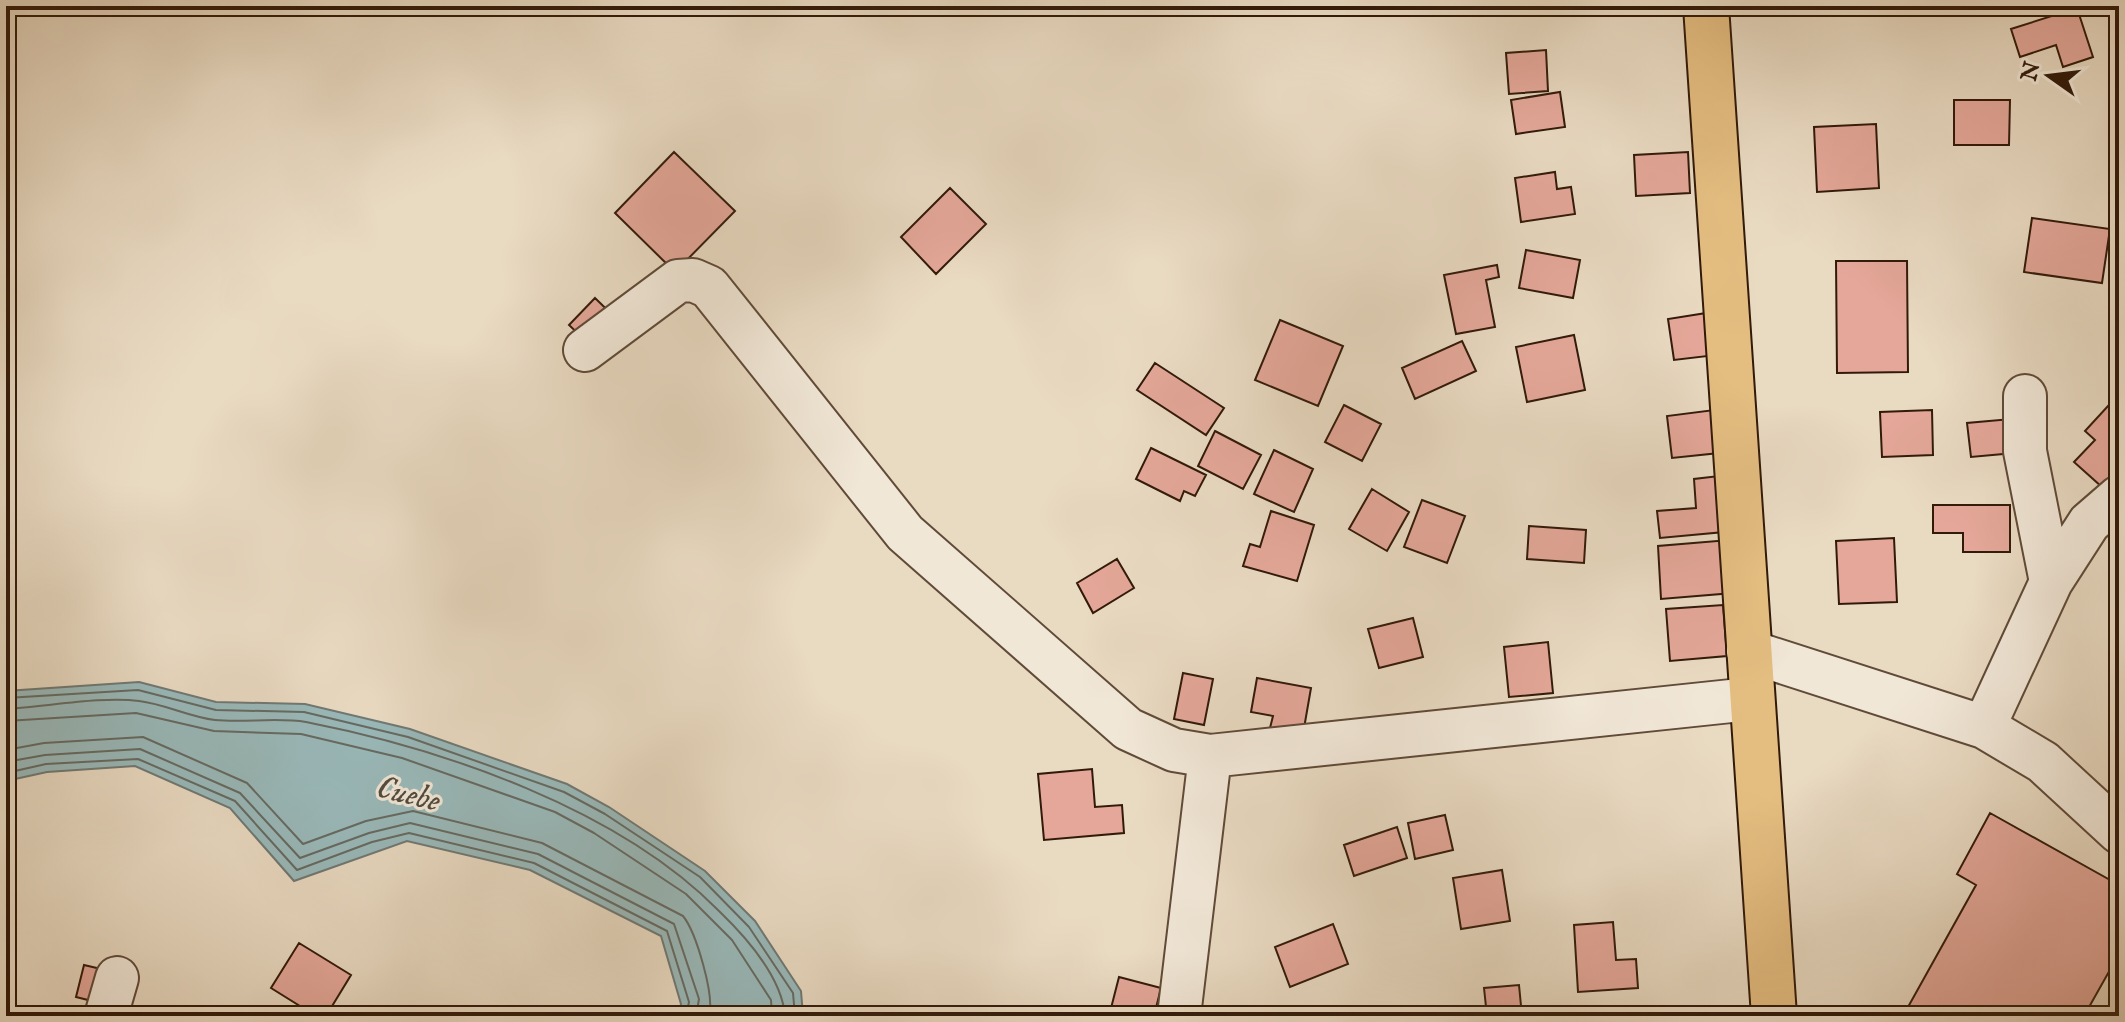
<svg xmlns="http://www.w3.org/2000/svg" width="2125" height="1022" font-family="'IM FELL English',serif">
  <rect width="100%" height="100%" fill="#e9dac2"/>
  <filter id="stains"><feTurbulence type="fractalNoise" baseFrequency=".0025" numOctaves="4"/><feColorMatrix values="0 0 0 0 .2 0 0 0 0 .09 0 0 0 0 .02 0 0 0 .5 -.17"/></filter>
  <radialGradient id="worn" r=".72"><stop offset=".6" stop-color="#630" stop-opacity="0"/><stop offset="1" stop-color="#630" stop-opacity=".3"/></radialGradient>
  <path fill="#99b9ba" stroke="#707974" stroke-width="2" d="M139 682 216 702 305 704 410 729 567 784 609 807 705 871 755 921 801 991 803 1016H677L681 1004 661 936 530 870 407 841 294 881 230 808 135 766 47 772 6 781V691Z"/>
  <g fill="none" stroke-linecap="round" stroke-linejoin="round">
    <path stroke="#666a62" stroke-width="2" d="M6 698 138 690 216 710 304 712 408 737 564 792 605 814 700 877 749 927 793 993 795 1016
      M6 709C46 707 101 696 139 701 165 704 189 717 215 720 245 723 277 717 306 722 444 749 619 809 719 911 746 937 782 977 785 1016
      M6 721 136 713 214 731 301 734 402 758 555 812 594 833 686 894 732 940 771 1000 772 1016
      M6 750 44 743 143 737 247 783 303 844 366 821 413 811 542 843 683 916C696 932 715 996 709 1016
      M6 762 45 755 140 749 240 793 300 858 369 833 410 823 538 854 674 924 699 999 696 1016
      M6 773 46 764 138 759 235 801 297 870 372 842 409 833 534 863 667 931 689 1002 686 1016"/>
  </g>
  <path fill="#e4a799" stroke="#321a0a" stroke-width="2" d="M2077 8 2093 57 2063 67 2056 45 2020 57 2011 29Z
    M1546 50 1548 91 1509 94 1506 53Z
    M1560 92 1565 127 1516 134 1511 100Z
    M1954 100H2010L2009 145H1954Z
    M1876 124 1879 188 1817 192 1814 127Z
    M674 152 735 211 675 272 615 213Z
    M1688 152 1690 193 1636 196 1634 155Z
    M1555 172 1557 189 1571 187 1575 214 1521 222 1515 178Z
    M950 188 986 224 936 274 901 237Z
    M2032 218 2110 229 2102 283 2024 272Z
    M1526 250 1580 260 1573 298 1519 288Z
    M1836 261H1907L1908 372 1837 373Z
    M1497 265 1499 277 1486 280 1495 327 1456 334 1444 275Z
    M595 298 630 332 605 359 569 325Z
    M1719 311 1725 354 1674 360 1668 319Z
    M1280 320 1343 346 1318 406 1255 380Z
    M1574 335 1585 390 1527 402 1516 347Z
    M1462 341 1476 371 1415 399 1402 368Z
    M1155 363 1224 408 1206 435 1137 390Z
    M2119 394V468L2102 487 2074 462 2095 440 2085 431Z
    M1344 405 1381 424 1362 461 1325 442Z
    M1714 410 1719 453 1672 458 1667 416Z
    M1932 410 1933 455 1882 457 1880 412Z
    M2011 419 2014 453 1971 457 1967 423Z
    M1215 431 1261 455 1243 489 1198 466Z
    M1151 448 1206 475 1195 496 1184 491 1180 501 1136 479Z
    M1274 450 1313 469 1294 512 1254 494Z
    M1719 476 1724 532 1660 538 1657 511 1696 508 1694 479Z
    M1372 489 1409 512 1387 551 1349 529Z
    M1422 500 1465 516 1447 563 1404 547Z
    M1933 505H2010V552H1963V533H1933Z
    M1271 511 1314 525 1297 581 1243 566 1250 544 1260 547Z
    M1529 526 1586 530 1584 563 1527 559Z
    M1894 538 1897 602 1839 604 1836 541Z
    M1729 540 1733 593 1661 599 1658 546Z
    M1117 559 1134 588 1093 613 1077 583Z
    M1723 605 1727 656 1670 661 1666 609Z
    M1413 618 1423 657 1379 668 1368 629Z
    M1548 642 1553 693 1509 697 1504 647Z
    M1183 673 1213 679 1204 725 1174 719Z
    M1257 678 1311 688 1303 734 1270 728 1273 716 1251 712Z
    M1092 769 1095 807 1122 805 1124 833 1044 840 1038 774Z
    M1990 813 2119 885V972L2111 968 2084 1016H1903L1976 885 1957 874Z
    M1445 815 1453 850 1415 859 1408 823Z
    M1397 827 1407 858 1354 876 1344 845Z
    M1502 870 1510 921 1461 929 1453 878Z
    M1613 922 1616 960 1636 959 1638 988 1578 992 1574 925Z
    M1333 924 1348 964 1290 987 1275 947Z
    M299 943 351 975 326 1016H316L271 988Z
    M84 965 131 976 124 1009 76 997Z
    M1119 977 1161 988 1154 1016H1109Z
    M1519 985 1522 1016H1487L1484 988Z"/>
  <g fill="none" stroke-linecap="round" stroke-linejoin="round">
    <g stroke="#604a38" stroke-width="46">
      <path id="minor" d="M585 350 678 281 693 280 709 287 905 533 1128 729 1174 750 1210 756
        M2025 396V451L2051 582
        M1748 651 1984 727 2043 762 2119 832
        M1984 727 2051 582 2089 523 2119 497
        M106 1016 117 978
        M1179 1016 1210 756 1750 699"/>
    </g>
    <g stroke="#321a0a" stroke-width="48">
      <path id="major" d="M1706 6 1774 1016"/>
    </g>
    <use href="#minor" stroke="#f1e7d7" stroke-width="42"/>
    <use href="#major" stroke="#e4bd81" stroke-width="44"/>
  </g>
  <g text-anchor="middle" stroke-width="6" stroke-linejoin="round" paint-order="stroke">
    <g font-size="32" font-style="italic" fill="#514a3f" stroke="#f1e7d7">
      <text transform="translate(409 793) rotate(14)" y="11">Cuebe</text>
    </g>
  </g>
  <rect width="2125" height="1022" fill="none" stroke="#e9dac2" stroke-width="32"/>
  <rect x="8" y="8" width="2109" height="1006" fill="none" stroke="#321a0a" stroke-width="4"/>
  <rect x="16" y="16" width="2093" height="990" fill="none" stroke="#321a0a" stroke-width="2"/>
  <g transform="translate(2049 76) rotate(284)" stroke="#f1e7d7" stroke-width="6" paint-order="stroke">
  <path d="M0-6L14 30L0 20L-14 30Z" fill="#321a0a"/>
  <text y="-12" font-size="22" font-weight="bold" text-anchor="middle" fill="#321a0a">N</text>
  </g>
  <rect width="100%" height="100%" filter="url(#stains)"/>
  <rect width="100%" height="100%" fill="url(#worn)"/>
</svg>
